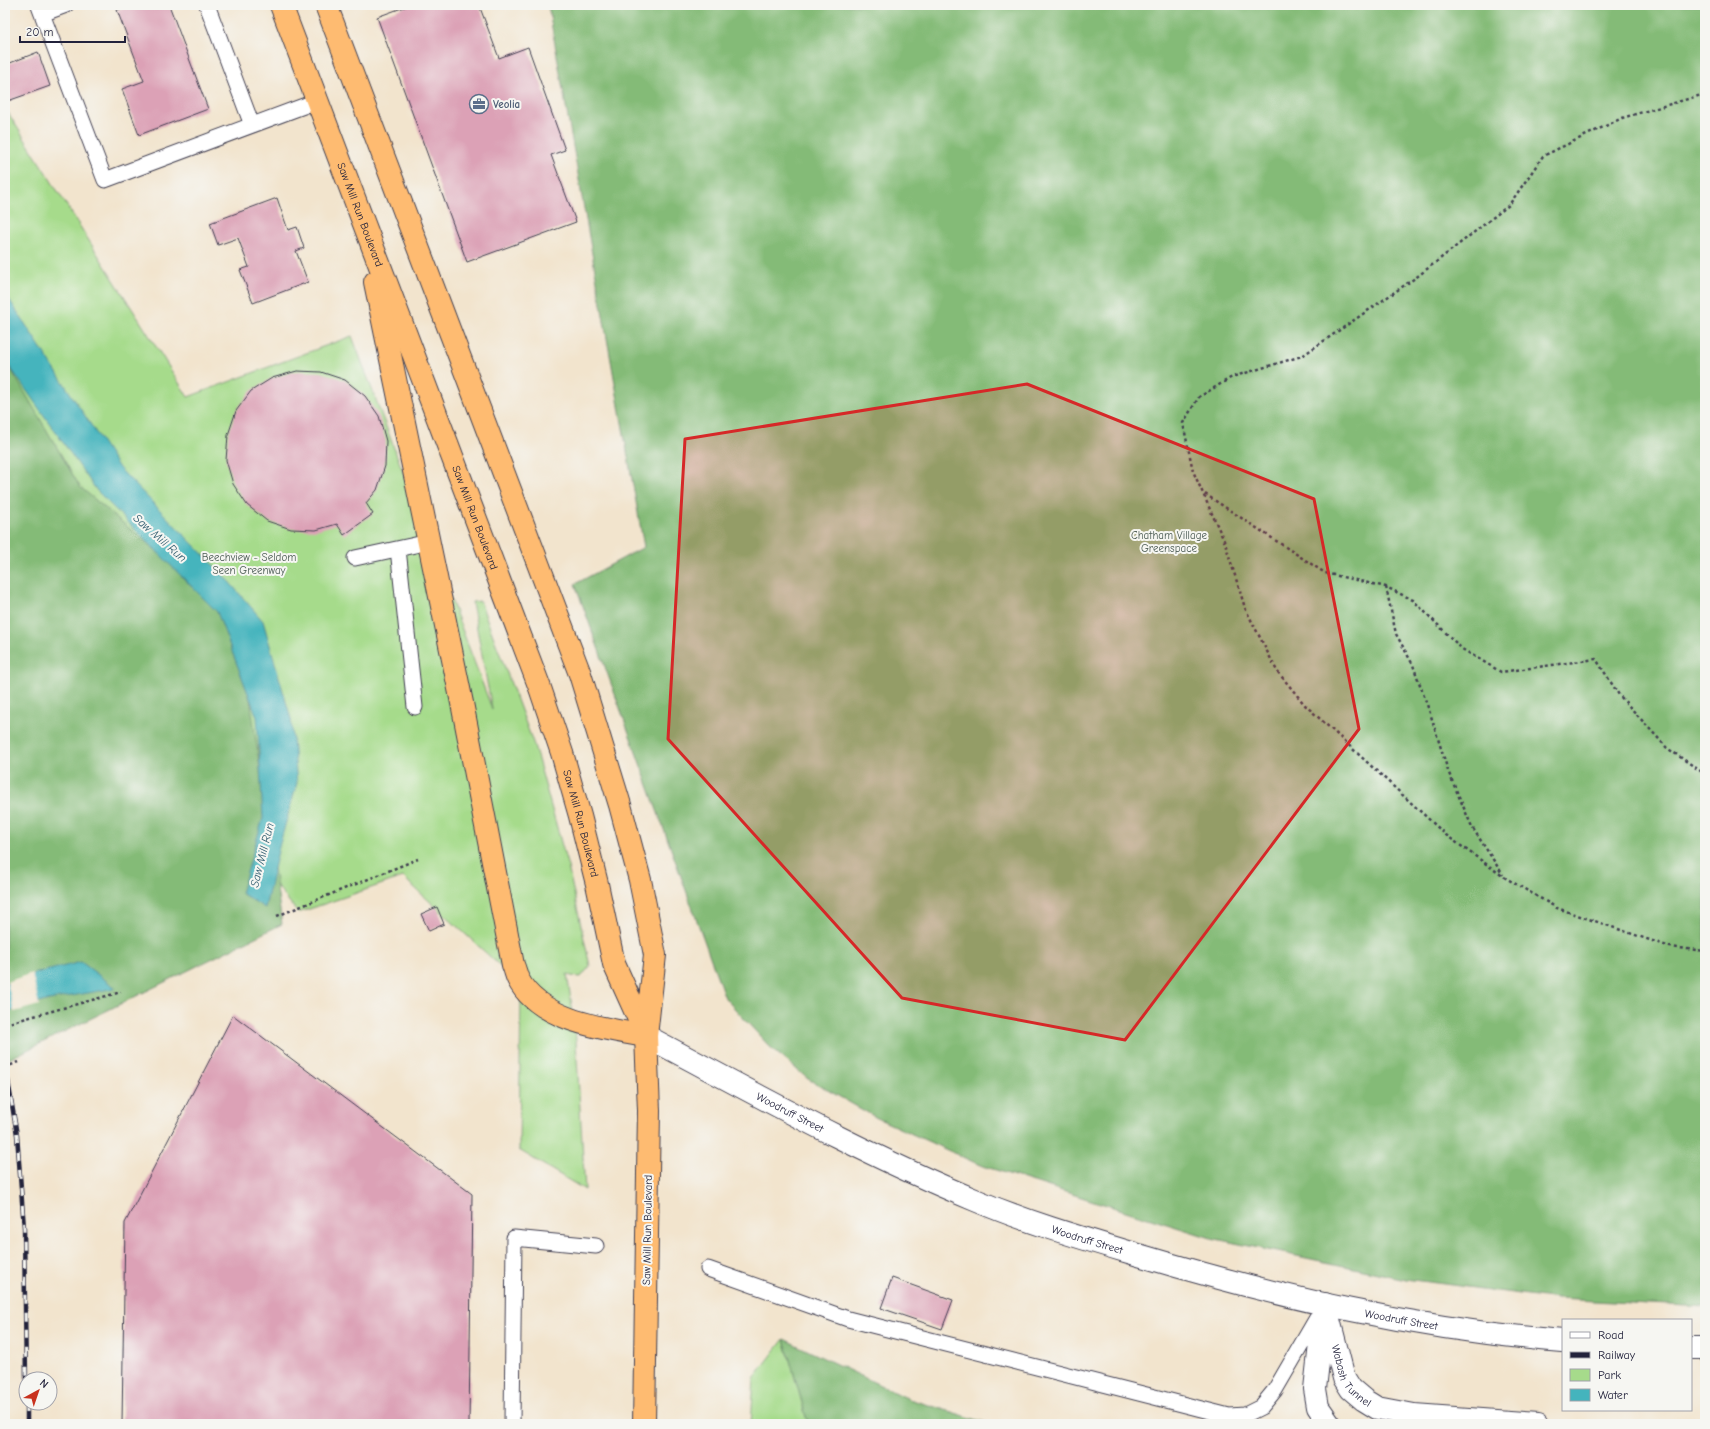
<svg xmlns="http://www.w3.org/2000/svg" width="1710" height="1429" font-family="'Comic Neue',sans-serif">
  <rect width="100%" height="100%" fill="#f6f6f2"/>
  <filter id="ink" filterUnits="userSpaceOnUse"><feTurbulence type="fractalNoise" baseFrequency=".025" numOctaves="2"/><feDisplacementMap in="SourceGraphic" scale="8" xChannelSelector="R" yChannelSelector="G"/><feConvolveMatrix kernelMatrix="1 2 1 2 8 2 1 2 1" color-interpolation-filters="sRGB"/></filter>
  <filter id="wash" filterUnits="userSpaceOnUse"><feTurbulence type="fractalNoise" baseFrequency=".012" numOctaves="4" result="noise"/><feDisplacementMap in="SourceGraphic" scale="16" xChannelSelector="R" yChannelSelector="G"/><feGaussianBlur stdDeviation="0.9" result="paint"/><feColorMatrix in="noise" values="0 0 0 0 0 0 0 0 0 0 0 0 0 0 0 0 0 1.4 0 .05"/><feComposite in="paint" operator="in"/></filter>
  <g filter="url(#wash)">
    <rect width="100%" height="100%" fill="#f2e4cd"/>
    <path fill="#a6db8b" stroke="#647e63" d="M5 108 188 397 352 336 492 709 472 602 480 601 534 745 568 867 590 966 581 977 571 976 567 974 575 1026 585 1190 519 1150 521 985 403 877 298 913 5 534Z
      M784 1339 808 1424H751L754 1378Z"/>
    <path fill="#84bb77" stroke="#536e59" d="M548 5H1705V637L1701 646 1705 653V1307L1558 1299 1406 1279 1211 1238 980 1165 877 1118 808 1079 769 1046 725 998 575 584 644 547Z
      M5 359 80 487 239 620 282 924 5 1061Z
      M784 1339 909 1399 991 1424H808Z"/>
    <path fill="#44b4bd" stroke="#336b7c" d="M5 293 119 468 225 577 263 621 291 719 297 783 279 847 265 908 241 893 263 818 257 717 217 612 97 491 5 360Z
      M81 962 116 988 49 1000 5 1013V984L37 973Z"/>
    <path fill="#f2e4cd" d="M32 973 39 1005 14 1012 7 982Z"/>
    <g id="blocks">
      <path fill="#dca1b6" d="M131 5H169L208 109 139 135 122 89 144 81 117 10Z
        M410 5H479L499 58 528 47 565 150 551 155 576 222 467 262 377 17Z
        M38 52 50 86 5 102V65Z
        M277 198 288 230 297 227 304 248 296 251 308 282 253 303 240 270 249 267 238 238 218 245 210 223Z
        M297 371 321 372 345 380 365 396 379 416 386 441 385 466 377 490 366 503 373 514 344 535 337 524 316 530 291 529 267 521 247 505 233 484 226 460 228 435 236 411 251 391 272 378Z
        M437 907 444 924 429 931 421 914Z
        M233 1015 472 1194 469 1424H122L125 1223Z
        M892 1278 953 1300 942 1329 881 1308Z"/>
    </g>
  </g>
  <g filter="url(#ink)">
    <use href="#blocks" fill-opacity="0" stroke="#413f51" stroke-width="1"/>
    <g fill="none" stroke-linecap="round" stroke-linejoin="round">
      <g stroke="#413f51" stroke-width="17">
        <path id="service" d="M207 5 252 125
          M39 6 42 14 66 5
          M42 14 105 180 317 101
          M398 549 415 707
          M355 558 429 542
          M708 1269 848 1319 1229 1416 1245 1415 1261 1407 1275 1390 1321 1311
          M512 1424 514 1238 596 1246"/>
      </g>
      <g stroke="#413f51" stroke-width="24">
        <g id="tertiary">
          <path id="s1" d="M646 1036C754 1093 861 1153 975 1200 1029 1223 1085 1239 1142 1256 1279 1297 1420 1330 1563 1341"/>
          <path id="s2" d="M1325 1304 1344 1378 1351 1389 1364 1400 1377 1408 1414 1415 1537 1424"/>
          <path d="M1323 1317 1315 1389 1318 1407 1330 1424"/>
          <path d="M1691 1348H1705"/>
        </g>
      </g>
      <g stroke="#413f51" stroke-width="24">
        <g id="trunk">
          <path id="s3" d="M281 5 540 688 562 753 580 816 597 884 614 964 646 1035"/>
          <path d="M326 5 580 674 620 805 640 880 655 955 646 1036 649 1111 644 1424"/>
          <path d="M375 282 462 703 513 965C515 969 516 975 518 979 539 1021 606 1029 646 1036"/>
        </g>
      </g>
      <path stroke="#413f51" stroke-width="2.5" stroke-dasharray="3 3" stroke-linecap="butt" d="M1705 94 1622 118 1543 156 1509 205 1418 276 1302 356 1232 377 1199 397 1183 423 1193 471 1225 543 1245 608 1277 671 1305 705 1446 835 1504 877 1557 908 1670 947 1705 951
        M1205 494 1325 573 1386 587 1413 600 1462 649 1501 672 1596 659 1619 695 1667 748 1705 774
        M1386 587 1396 634 1413 665 1431 716 1448 771 1472 827 1503 875
        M277 916 418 859
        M5 1024 121 992
        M5 1068 18 1062"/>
      <use href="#service" stroke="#fff" stroke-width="15"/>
      <use href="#tertiary" stroke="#fff" stroke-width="22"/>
      <use href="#trunk" stroke="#febb71" stroke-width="22"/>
      <g stroke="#22223b" stroke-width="4.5">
        <path id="rail" d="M5 1062 17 1135 24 1228 26 1379
          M27 1403V1424"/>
      </g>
      <use href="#rail" stroke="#f6f6f2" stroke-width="3" stroke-dasharray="9" stroke-linecap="butt"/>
    </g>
  </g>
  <path fill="#d62828" fill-opacity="0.2" stroke="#d62828" stroke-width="3" stroke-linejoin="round" d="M1027 384 1314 499 1359 729 1125 1040 902 998 668 739 685 439Z"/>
  <defs>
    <g id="office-ring" transform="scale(1)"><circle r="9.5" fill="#f6f6f2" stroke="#5c6f8a" stroke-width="1.5"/><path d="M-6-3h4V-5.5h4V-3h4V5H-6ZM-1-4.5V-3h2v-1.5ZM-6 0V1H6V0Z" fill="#5c6f8a"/></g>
  </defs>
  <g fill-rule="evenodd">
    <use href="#office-ring" x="479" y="104"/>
  </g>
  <g text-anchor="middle" stroke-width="4" stroke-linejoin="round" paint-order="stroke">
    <g font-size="11" font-weight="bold" fill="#4e5e75" stroke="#f6f6f2" text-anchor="start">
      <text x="493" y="108">Veolia</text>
    </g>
    <g font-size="11" fill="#22223b" stroke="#f6f6f2">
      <text dy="4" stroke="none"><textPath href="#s3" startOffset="224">Saw Mill Run Boulevard</textPath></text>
      <text dy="4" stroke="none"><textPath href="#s3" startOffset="548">Saw Mill Run Boulevard</textPath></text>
      <text dy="4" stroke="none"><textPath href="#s3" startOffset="872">Saw Mill Run Boulevard</textPath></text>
      <text dy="4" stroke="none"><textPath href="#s1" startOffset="163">Woodruff Street</textPath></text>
      <text transform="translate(647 1230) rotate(-89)" y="4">Saw Mill Run Boulevard</text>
      <text dy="4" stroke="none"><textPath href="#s1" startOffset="487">Woodruff Street</textPath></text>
      <text dy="4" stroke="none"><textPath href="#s1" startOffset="811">Woodruff Street</textPath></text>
      <text dy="4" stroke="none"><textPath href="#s2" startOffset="78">Wabash Tunnel</textPath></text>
    </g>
    <g font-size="11" fill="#4a5a53" stroke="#f6f6f2">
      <text x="1169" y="539">Chatham Village<tspan x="1169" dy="13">Greenspace</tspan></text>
      <text x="249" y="561">Beechview - Seldom<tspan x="249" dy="13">Seen Greenway</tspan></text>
    </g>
    <g font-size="12" font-style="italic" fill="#305c6f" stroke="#f6f6f2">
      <text transform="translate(160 538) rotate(41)" y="4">Saw Mill Run</text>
      <text transform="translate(262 855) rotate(-76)" y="4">Saw Mill Run</text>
    </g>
  </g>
  <rect width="1710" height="1429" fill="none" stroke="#f6f6f2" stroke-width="20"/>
  <rect x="1562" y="1319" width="130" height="92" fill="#f6f6f2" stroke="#a1a1a9"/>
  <rect x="1570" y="1332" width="20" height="6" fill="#ffffff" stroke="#a1a1a9"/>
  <text x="1598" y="1339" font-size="12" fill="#22223b">Road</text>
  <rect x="1570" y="1352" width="20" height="6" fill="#22223b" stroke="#a1a1a9"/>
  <text x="1598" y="1359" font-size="12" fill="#22223b">Railway</text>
  <rect x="1570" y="1369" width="20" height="12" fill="#a6db8b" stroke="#a1a1a9"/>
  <text x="1598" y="1379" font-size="12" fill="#22223b">Park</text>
  <rect x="1570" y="1389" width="20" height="12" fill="#44b4bd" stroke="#a1a1a9"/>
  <text x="1598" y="1399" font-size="12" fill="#22223b">Water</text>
  <g transform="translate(38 1391) rotate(40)"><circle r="19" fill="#f6f6f2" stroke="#a1a1a9"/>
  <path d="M0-3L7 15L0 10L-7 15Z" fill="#c8321e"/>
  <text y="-6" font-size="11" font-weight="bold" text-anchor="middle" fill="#22223b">N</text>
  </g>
  <path d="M20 36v6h105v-6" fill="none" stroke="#22223b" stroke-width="2"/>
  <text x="26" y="36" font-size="12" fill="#22223b" stroke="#f6f6f2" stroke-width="3" paint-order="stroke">20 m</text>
</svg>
